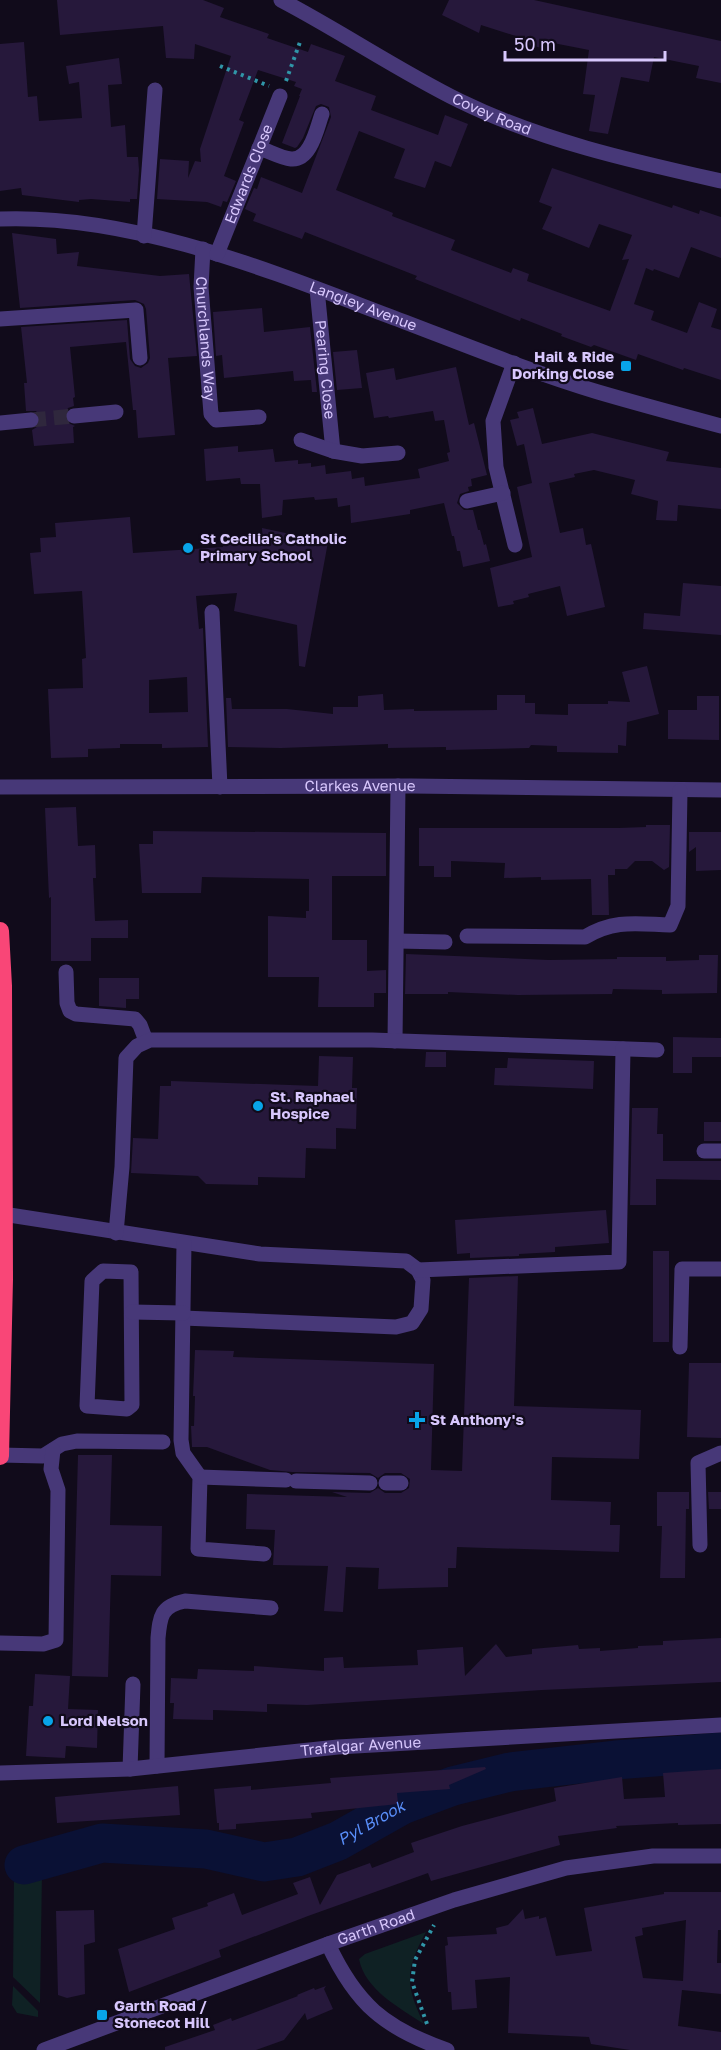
<svg xmlns="http://www.w3.org/2000/svg" width="721" height="2050" font-family="'Golos Text',sans-serif">
  <rect width="100%" height="100%" fill="#110b1b"/>
  <path fill="#0f2124" d="M42 1872 40 2003 13 1977 14 1877Z
    M426 1932C405 1970 405 1985 424 2024 400 2008 365 1990 359 1959L365 1954Z
    M13 1986 38 2011V2017L17 2013 12 2005Z"/>
  <g fill="none" stroke-linecap="round" stroke-linejoin="round">
    <path stroke="#0a1135" stroke-width="39" id="s1" d="M24 1865 102 1843 206 1849 264 1862 297 1857 338 1841 402 1805 453 1786 510 1772 615 1760 721 1752"/>
  </g>
  <path fill="#26183b" fill-rule="evenodd" d="M57 0H203L224 8 220 17 269 34 267 38 308 52 311 44 345 56 335 81 376 96 371 110 438 135 445 115 468 124 451 167 435 161 425 188 394 178 405 149 359 131 336 190 393 213 392 216 455 240 451 250 511 273 513 268 529 274 527 281 610 311 629 259 622 260 632 235 599 224 589 248 542 229 552 207 539 202 552 168 672 208 673 205 699 214 700 210 721 217V258L691 247 679 278 654 269 653 271 646 268 634 304 654 311 651 320 687 333 699 302 717 309 711 327 721 330V380L684 368 683 370 638 354 636 360 594 345 591 347 561 336 562 334 521 318 520 321 415 279 417 276 305 232 302 239 253 221 256 214 245 209 254 188 257 189 261 177 302 193 331 117 329 107 321 104 316 106 303 138 297 147 295 148 282 143 300 96H299L302 89 294 86 296 82 258 70 239 120 244 122 224 176 236 181 227 202 223 201 221 207 207 202 157 199 160 159 189 161 188 178 195 161 201 162 200 149 231 56 195 44 194 59 166 58 163 26 60 35Z
    M449 0H534L721 41V83L696 78 699 66 654 57 649 82 621 77 608 134 589 131 595 95 583 94 589 50 543 41 542 48 524 44 525 39 481 25 479 33 442 15Z
    M24 42 28 97 37 96 39 121 82 118 79 82 69 84 66 66 119 58 122 84 108 85 111 127 125 125 127 157H138L139 170 137 199H130V202L91 199 79 200V202L22 195 21 188 0 191V44Z
    M12 233 56 239 57 254 79 252 77 266 160 276 189 274 197 356 168 358 175 435 138 438 136 410H133L126 342 70 347 75 397 73 398 74 406 68 408 64 416 66 422 75 426 73 427 74 443 34 446 32 430 40 425 41 418 36 411H26L24 383H27L21 327 127 320 130 359 135 366 141 368 148 363 150 358 146 309 144 304 135 300 20 308Z
    M262 308 264 332 310 327 317 392H312L311 380 294 381 293 371 224 378 222 355 216 356 213 312Z
    M357 350 362 388 337 390 333 352Z
    M456 367 469 425 474 423 487 475 471 479 472 486 468 487 469 491 460 494 457 503 464 510H473L478 530H480L484 545 486 544 490 561 463 567 460 551H457L454 536H452L444 503 410 510V514L351 523 350 505 338 507 337 498 315 500 314 497 283 500 282 515 262 518 260 484H241L240 478 206 481 204 449 238 446V452L273 449 275 462 298 460V464L311 463V467L325 465 326 474 351 471 352 479 364 477 365 486 420 478 418 469 449 461 447 453 450 452 444 420 435 421 433 411 389 418 388 416 374 418 366 373 394 368 396 380Z
    M533 408 542 444 592 433 669 452 666 461 721 468V509L678 505 677 521 656 520 658 501 631 494 635 480 594 470 574 474 575 477 549 483 560 533 583 528 586 545 591 544 605 607 567 616 560 586 528 594 529 597 513 601 514 604 498 607 490 568 532 557 517 487 532 483 524 444 517 446 510 420 519 418 517 412Z
    M130 517 133 553 223 547 225 536 263 544 262 528 328 542 305 667 299 666 297 625 234 611 237 593 196 596 199 629 203 628 208 747 162 748V744H120V748L88 749V757L51 758 48 689 83 688 82 659 86 658 82 591 34 594 30 553 41 552 40 538 56 537 55 523ZM187 677 188 712 149 713V680Z
    M683 583 721 586V635L643 629 644 613 680 616Z
    M647 666 659 714 627 722 626 746 618 745V753L557 752V746L531 745 529 748 446 750V747L388 748V744L281 748 228 747 226 698H231L232 709H287L333 714V707H358V696L383 694 384 710 414 709V711L497 710V695H525V703H535V714L568 715V704H608V701L630 702 622 672Z
    M697 696H719V740L668 739V710H697Z
    M76 807 78 846 95 845 96 878H93L95 921 128 920V938H91V961H51V897L49 898 45 808Z
    M646 825H670L669 867 664 870 652 861H635L627 869H615V875H608L609 915H592L591 879 541 880V877L504 878 505 863 451 861V877H434V866H419V828H619L646 827Z
    M153 831 386 833V876H332V940H367V971L386 970V993H374V1007H318L319 977H268V916L306 918V911H309V879L202 877 201 893H142L139 844H153Z
    M689 832H721V870L696 871V847L689 852Z
    M406 954 549 960 617 959V957H666V961L699 960V955H718L717 993 662 994V990L613 989 612 994 518 995 448 992V994H405Z
    M99 978H139V999H126V1008L99 1006Z
    M673 1037 721 1038V1057H692V1073H673Z
    M426 1052H446V1067H425Z
    M319 1056 353 1057 352 1088H357L356 1129 336 1128V1149L306 1148 305 1178 258 1177V1185L206 1184 198 1176 131 1173 133 1138 158 1139 160 1086H171V1081L318 1086Z
    M508 1058 594 1061 593 1089 494 1085 495 1068H507Z
    M632 1108H658L657 1134H663V1161H721V1180L656 1179V1205H630Z
    M704 1122H721V1141H704Z
    M606 1210 609 1243 555 1247V1252L519 1254V1256L470 1258V1253L457 1254 455 1220Z
    M653 1251H669V1342H653Z
    M518 1276 514 1406 641 1410 639 1459 552 1457 551 1500 611 1502 610 1525H620L619 1552 457 1547 456 1568H448V1587L378 1589 379 1568 346 1567 343 1612 324 1611 328 1566 273 1565 275 1530 246 1529 247 1494 347 1497 332 1492 370 1493 378 1488 385 1493H401L409 1488 410 1479 401 1473H385L378 1478 370 1473 292 1472 270 1470 207 1447H192L191 1426H194L195 1396H193L195 1350 234 1351 233 1357 434 1364 431 1470 462 1471 469 1278Z
    M689 1363H721V1438L687 1437Z
    M78 1455H112L110 1525 162 1526 161 1576 111 1575 108 1677 72 1676Z
    M657 1492H689V1509H686L685 1578H660L662 1526H657Z
    M708 1492H721V1509H709Z
    M721 1638V1682L542 1690 307 1705 267 1704V1712L213 1710V1720L173 1719 174 1703H170L171 1678 197 1679 198 1669 254 1671V1666L324 1671V1658L343 1657 344 1668 418 1665 417 1650 463 1647 465 1676 496 1644 506 1657 532 1654V1649L578 1645 579 1649 600 1648V1651L638 1648V1646L663 1645V1641Z
    M35 1674 70 1676 68 1709 98 1710 97 1748 66 1746 65 1758 26 1756 29 1706H33Z
    M485 1767 486 1769 449 1785 450 1789 397 1793 398 1804 311 1813 312 1818 236 1824V1829L219 1830V1823H217L214 1789 251 1786V1790L273 1788 331 1783 330 1778Z
    M721 1769V1824L678 1825V1823L616 1826 617 1828 558 1836 560 1845 431 1881 428 1873 308 1916 219 1950 221 1957 129 1992 118 1949 175 1929 172 1918 208 1906 207 1903 234 1893 242 1915 298 1894 293 1883 310 1877 320 1905 337 1875 370 1863 372 1868 414 1852 411 1843 462 1826 556 1801 554 1788 622 1777 624 1799 665 1797 663 1773Z
    M178 1786 180 1815 57 1823 55 1797Z
    M664 1892H721V1930H718L717 1963H721V1994L682 1990 678 2026 721 2032V2050H630L591 2044 589 2037 508 2033 510 1977 475 1980 477 2008 452 2010 451 1992H448L445 1946 448 1945 447 1937 497 1934 496 1928 508 1925 523 1909 525 1919 539 1916V1919L546 1917 556 1956 592 1951 584 1908 664 1894ZM686 1920 683 1981 643 1978 635 1937 643 1935 642 1928Z
    M94 1910 95 1942 84 1945 85 1994 67 1998 58 1995 56 1911Z
    M326 1986 324 1989 333 2009 307 2020 305 2013 284 2040 256 2050H165V2047L215 2030 213 2025 231 2018 232 2021 298 1996 297 1995 314 1988 315 1990Z"/>
  <g fill="none" stroke-linecap="round" stroke-linejoin="round">
    <path stroke="#2f273d" stroke-width="15" stroke-dasharray="15 8" stroke-linecap="butt" d="M31 420 74 416"/>
    <path stroke="#3096a8" stroke-width="4" stroke-dasharray="3 4.5" stroke-linecap="butt" d="M220 66 269 86
      M286 81 300 42
      M427 2024 412 1982 415 1960 434 1925"/>
    <g stroke="#473878" stroke-width="15">
      <path id="s2" d="M281 0C342 32 399 71 460 101 542 141 632 161 721 181"/>
      <path d="M259 148C269 151 281 158 291 159 311 161 317 127 322 114"/>
      <path id="s3" d="M0 219C132 214 268 270 389 316 458 342 528 371 598 392 639 404 680 415 721 426"/>
      <path d="M144 236 155 90"/>
      <path id="s4" d="M203 249 201 287 211 414 216 420 259 417"/>
      <path id="s5" d="M217 254 280 96"/>
      <path id="s6" d="M317 289 333 451"/>
      <path d="M0 319 136 310 140 358"/>
      <path d="M514 363 493 421 496 467 515 545"/>
      <path d="M74 416 116 412"/>
      <path d="M0 423 31 420"/>
      <path d="M301 440 333 451 362 456 398 453"/>
      <path d="M467 501 503 493"/>
      <path d="M212 612 220 787"/>
      <path id="s7" d="M0 787 411 786 721 790"/>
      <path d="M467 936 585 937C615 919 637 924 670 925L678 906 680 791"/>
      <path d="M397 941 445 942"/>
      <path d="M66 972 67 1003 70 1011 76 1014 135 1019 140 1025 146 1041"/>
      <path d="M395 1041 398 786"/>
      <path d="M704 1151H721"/>
      <path d="M3 1214 260 1254 406 1261 418 1270 423 1280 421 1309 412 1323 396 1327 183 1318"/>
      <path d="M116 1233 122 1167 126 1058 137 1046 150 1040H372L657 1050"/>
      <path d="M184 1243 181 1440 183 1453 200 1477 198 1549 264 1554"/>
      <path d="M418 1270 619 1262 623 1049"/>
      <path d="M103 1271 131 1272 132 1405 127 1409 87 1406 92 1281Z"/>
      <path d="M132 1312 183 1313"/>
      <path d="M680 1347 682 1269H721"/>
      <path d="M0 1455 43 1456 62 1444 77 1441 163 1442"/>
      <path d="M200 1477 286 1480"/>
      <path d="M296 1481 370 1483"/>
      <path d="M386 1483H401"/>
      <path d="M700 1545 698 1463 721 1453"/>
      <path d="M0 1643 43 1644 56 1640 58 1490 51 1469 53 1450"/>
      <path d="M157 1766 158 1638C160 1616 161 1606 185 1601L271 1608"/>
      <path d="M130 1769 133 1684"/>
      <path id="s8" d="M0 1773 130 1769 338 1747 721 1725"/>
      <path d="M328 1944C356 2004 384 2028 447 2050"/>
      <path id="s9" d="M44 2050 328 1944 454 1900 566 1868 653 1856H721"/>
    </g>
    <path stroke="#f94677" stroke-width="18" d="M0 931 3 986 4 1279 0 1456"/>
  </g>
  <g fill="#08a4e8" stroke="#110b1b" stroke-width="2">
    <rect x="620" y="360" width="12" height="12" rx="3"/>
    <circle cx="188" cy="548" r="6"/>
    <circle cx="258" cy="1106" r="6"/>
    <path d="M414 1411h6v6h6v6h-6v6h-6v-6h-6v-6h6z"/>
    <circle cx="48" cy="1721" r="6"/>
    <rect x="96" y="2009" width="12" height="12" rx="3"/>
  </g>
  <g text-anchor="middle" stroke-width="4.5" stroke-linejoin="round" paint-order="stroke">
    <g font-size="15" fill="#d8c7fd" stroke="#110b1b">
      <text dy="5" stroke="none"><textPath href="#s2" startOffset="240">Covey Road</textPath></text>
      <text dy="5" stroke="none"><textPath href="#s5" startOffset="86">Edwards Close</textPath></text>
      <text dy="5" stroke="none"><textPath href="#s3" startOffset="376">Langley Avenue</textPath></text>
      <text dy="5" stroke="none"><textPath href="#s4" startOffset="90">Churchlands Way</textPath></text>
      <text dy="5" stroke="none"><textPath href="#s6" startOffset="81">Pearing Close</textPath></text>
      <text dy="5" stroke="none"><textPath href="#s7" startOffset="360">Clarkes Avenue</textPath></text>
      <text dy="5" stroke="none"><textPath href="#s8" startOffset="362">Trafalgar Avenue</textPath></text>
      <text dy="5" stroke="none"><textPath href="#s9" startOffset="354">Garth Road</textPath></text>
    </g>
    <g font-size="15" font-weight="bold" fill="#d8c7fd" stroke="#110b1b" text-anchor="start">
      <text x="614" y="362" text-anchor="end">Hail &amp; Ride<tspan x="614" dy="17">Dorking Close</tspan></text>
      <text x="200" y="544">St Cecilia's Catholic<tspan x="200" dy="17">Primary School</tspan></text>
      <text x="270" y="1102">St. Raphael<tspan x="270" dy="17">Hospice</tspan></text>
      <text x="430" y="1425">St Anthony's</text>
      <text x="60" y="1726">Lord Nelson</text>
      <text x="114" y="2011">Garth Road /<tspan x="114" dy="17">Stonecot Hill</tspan></text>
    </g>
    <g font-size="16" font-style="italic" fill="#598ef9" stroke="#110b1b">
      <text dy="6" stroke="none"><textPath href="#s1" startOffset="360">Pyl Brook</textPath></text>
    </g>
  </g>
  <path d="M505 51v9h160v-9" fill="none" stroke="#d8c7fd" stroke-width="3"/>
  <text x="514" y="51" font-size="18" fill="#d8c7fd" stroke="#110b1b" stroke-width="4.5" paint-order="stroke">50 m</text>
</svg>
